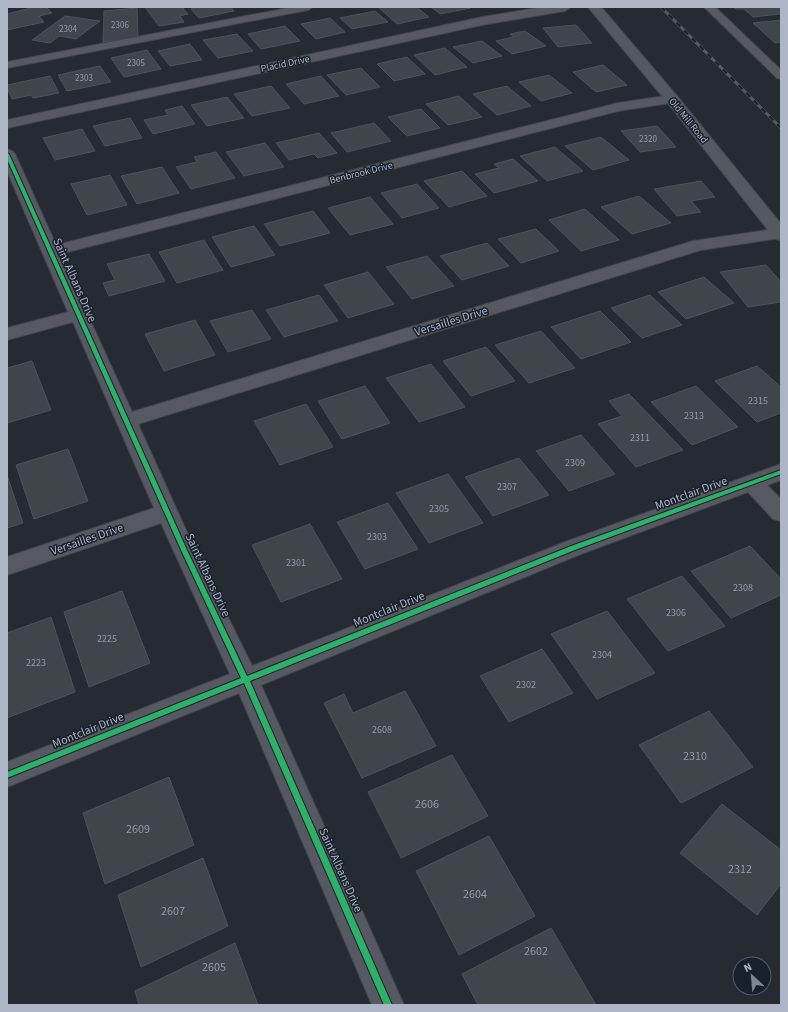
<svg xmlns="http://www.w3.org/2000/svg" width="788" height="1012" font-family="'Source Sans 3',sans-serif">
  <rect width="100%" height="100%" fill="#262a32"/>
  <path fill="#40444b" stroke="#4d525a" d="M35 7H46L52 13 39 16 44 22 7 30V14Z
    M145 7H182L188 14 180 16 184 22 159 26Z
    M199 7H231L234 11 199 18 191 9Z
    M378 7H416L429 17 397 24Z
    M431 7H470L471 8 440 14Z
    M733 7H781V14L753 17 744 9H736Z
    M137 8 138 39 103 42 104 11Z
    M375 11 388 22 352 29 340 18Z
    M65 16 100 21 76 39 59 36 50 43 32 40Z
    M330 18 345 32 316 39 301 24Z
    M781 20V42L775 43 753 23Z
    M576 25 592 43 558 47 543 28Z
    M285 26 300 41 261 49 248 34Z
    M525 31 546 46 512 54 496 41 514 37 510 34Z
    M237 34 253 51 218 58 203 40Z
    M482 41 502 56 473 63 453 47Z
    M190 44 202 60 170 66 158 51Z
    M445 48 467 67 435 75 414 55Z
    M147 50 161 69 124 77 111 58Z
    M407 57 425 74 394 81 377 64Z
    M603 65 627 85 596 92 573 72Z
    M100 66 111 82 67 91 58 75Z
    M361 68 380 87 346 95 327 75Z
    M549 75 572 93 541 101 519 82Z
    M50 76 59 93 33 98 31 95 12 99 7 88V85Z
    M321 76 339 96 304 104 286 84Z
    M271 86 290 108 252 116 234 94Z
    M507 86 531 106 497 115 473 94Z
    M459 96 482 117 448 125 426 104Z
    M227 97 244 118 207 126 191 105Z
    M182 106 195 124 153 134 144 120 168 115 165 110Z
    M421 109 440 128 407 136 388 117Z
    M130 118 142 138 105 146 93 126Z
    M374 123 391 141 347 152 331 133Z
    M657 126 676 147 640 152 621 131Z
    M82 129 95 151 55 160 43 138Z
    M319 133 337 153 318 158 314 154 289 160 276 143Z
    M601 137 629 160 593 170 565 146Z
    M265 143 284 167 244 176 226 152Z
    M555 147 583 171 547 181 520 156Z
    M216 152 235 178 191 189 176 167 197 162 194 157Z
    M513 159 538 181 494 193 475 174 499 168 494 164Z
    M162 167 179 193 137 204 121 176Z
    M462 171 487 196 449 207 424 181Z
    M110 175 127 205 87 215 71 184Z
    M701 181 715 197 691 201 701 212 677 216 654 189Z
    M417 184 439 208 402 218 381 193Z
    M639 196 671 223 632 234 601 207Z
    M370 197 393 224 350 235 328 208Z
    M585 209 619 240 581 251 549 220Z
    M313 211 330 233 280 246 264 224Z
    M254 226 275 255 231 267 212 237Z
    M536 229 559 251 521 263 498 239Z
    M204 240 223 270 177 283 159 252Z
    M487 243 509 266 462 280 440 256Z
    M149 254 165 281 109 296 103 283 115 280 107 264Z
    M427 256 454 286 412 299 386 267Z
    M766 265 781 282V302L748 307 720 272Z
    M368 272 394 304 348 318 324 285Z
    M704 277 734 303 686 319 658 292Z
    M319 295 338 321 284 337 266 310Z
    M650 295 682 325 642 338 611 308Z
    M252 310 271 339 228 352 210 321Z
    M600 311 631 342 581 359 551 327Z
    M195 320 215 355 164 371 145 334Z
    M541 331 575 368 529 383 495 345Z
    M486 347 515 381 471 396 443 361Z
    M32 361 51 410 7 423V368Z
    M431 364 465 407 419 422 386 378Z
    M757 366 781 387V413L757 422 715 381Z
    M365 386 390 423 342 439 318 401Z
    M696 386 738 427 692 445 651 402Z
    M629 394 683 450 636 467 598 424 622 416 609 401Z
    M306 404 333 447 280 465 254 421Z
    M581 435 615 474 569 491 536 451Z
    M68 449 88 501 34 519 16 465Z
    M519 458 549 495 493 516 465 477Z
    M448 474 483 523 429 543 396 493Z
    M7 475 23 523 7 528Z
    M388 503 418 549 365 569 337 522Z
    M310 524 342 579 281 602 252 545Z
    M750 546 781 579V595L731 618 691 571Z
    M682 576 725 626 668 651 627 599Z
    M122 591 150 663 89 687 64 612Z
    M607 611 655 673 597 699 551 634Z
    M51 617 75 692 7 718V633Z
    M542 649 573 693 509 722 480 676Z
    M405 691 436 746 362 778 324 703 344 694 353 713Z
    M709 711 753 767 681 803 639 745Z
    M452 755 488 816 401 858 368 792Z
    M169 777 194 845 105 884 83 813Z
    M722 804 781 850V884L757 915 680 853Z
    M489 836 535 916 459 955 416 871Z
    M203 858 228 926 141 967 118 895Z
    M551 928 596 1005H478L462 974Z
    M235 943 258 1005H139L135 991Z"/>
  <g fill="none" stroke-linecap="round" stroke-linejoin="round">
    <g stroke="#42454b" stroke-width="2">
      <path id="lane" d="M293 7H313L308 10 7 68V62Z
        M704 7H715L781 70V79L777 78Z"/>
    </g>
    <g stroke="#42454b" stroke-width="2">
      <path id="street" d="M543 7H571L565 11 482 25 7 128V120L482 17Z
        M672 95 677 96 679 99 677 102 618 111 60 254 132 412 693 241 781 228V238L701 250 138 424 195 550 252 666 565 542 781 464V480L767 485 781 499V521L773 519 748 492 581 554 261 685 404 1005H372L239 693 7 787V762L230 674 161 523 7 575V557L154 508 73 322 7 340V328L68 312 7 171V149L12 151 15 154 56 245 618 103Z"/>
    </g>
    <g stroke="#42454b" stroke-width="2">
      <path id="secondary" d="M588 7H601L677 96 781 224V240L775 239 667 102Z"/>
    </g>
    <use href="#lane" fill="#565961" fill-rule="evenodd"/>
    <use href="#street" fill="#565961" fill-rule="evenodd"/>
    <use href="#secondary" fill="#54585f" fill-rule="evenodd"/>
    <g stroke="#54585f" stroke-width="3">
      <path id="rail" d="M661 7 781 128"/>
    </g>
    <use href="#rail" stroke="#19202d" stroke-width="2" stroke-dasharray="5.5" stroke-linecap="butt"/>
    <g stroke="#19202d" stroke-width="2">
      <path id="cycleway" d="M7 153 9 154 187 550 247 676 571 546 781 470V474L575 550 250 681 392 1005H384L244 683 7 778V772L241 678 181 550 7 159Z"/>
    </g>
    <use href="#cycleway" fill="#2db169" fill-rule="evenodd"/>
  </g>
  <g text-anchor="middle" stroke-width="3" stroke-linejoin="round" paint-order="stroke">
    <g font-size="9" fill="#929aa6">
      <text x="120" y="28">2306</text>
      <text x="68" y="32">2304</text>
      <text x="136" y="66">2305</text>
      <text x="84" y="81">2303</text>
      <text x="648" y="142">2320</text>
    </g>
    <g font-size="10" fill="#aeb6c5" stroke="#19202d">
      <text transform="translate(285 63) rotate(-12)" y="4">Placid Drive</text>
      <text transform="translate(689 120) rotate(51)" y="4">Old Mill Road</text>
      <text transform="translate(361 172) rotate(-14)" y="4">Benbrook Drive</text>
    </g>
    <g font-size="10" fill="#929aa6">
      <text x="758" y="404">2315</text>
      <text x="694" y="419">2313</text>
      <text x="640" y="441">2311</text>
      <text x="575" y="466">2309</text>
      <text x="507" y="490">2307</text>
      <text x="439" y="512">2305</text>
      <text x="377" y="540">2303</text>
      <text x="296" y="566">2301</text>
      <text x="743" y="591">2308</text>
      <text x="676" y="616">2306</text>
      <text x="107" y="642">2225</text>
      <text x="602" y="658">2304</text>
      <text x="36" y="666">2223</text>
      <text x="526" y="688">2302</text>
      <text x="382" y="733">2608</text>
    </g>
    <g font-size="12" fill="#aeb6c5" stroke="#19202d">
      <text transform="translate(75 280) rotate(66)" y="4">Saint Albans Drive</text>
      <text transform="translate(451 321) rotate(-17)" y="4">Versailles Drive</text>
      <text transform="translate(691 493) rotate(-20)" y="4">Montclair Drive</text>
      <text transform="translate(87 539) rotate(-19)" y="4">Versailles Drive</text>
      <text transform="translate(208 575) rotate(65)" y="4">Saint Albans Drive</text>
      <text transform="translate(389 609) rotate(-22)" y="4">Montclair Drive</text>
      <text transform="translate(88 730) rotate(-22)" y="4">Montclair Drive</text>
      <text transform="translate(341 870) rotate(66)" y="4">Saint Albans Drive</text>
    </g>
    <g font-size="12" fill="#929aa6">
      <text x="695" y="760">2310</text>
      <text x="427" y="808">2606</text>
      <text x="138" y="833">2609</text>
      <text x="740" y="873">2312</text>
      <text x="475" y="898">2604</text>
      <text x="173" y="915">2607</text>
      <text x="536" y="955">2602</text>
      <text x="214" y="971">2605</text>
    </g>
  </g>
  <rect width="788" height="1012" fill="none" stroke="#aeb6c5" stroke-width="16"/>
  <g transform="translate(752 976) rotate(334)"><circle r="19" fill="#19202d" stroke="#555c6a"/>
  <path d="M0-3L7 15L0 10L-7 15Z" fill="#7e8592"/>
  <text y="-6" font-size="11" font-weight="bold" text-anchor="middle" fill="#aeb6c5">N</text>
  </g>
</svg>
